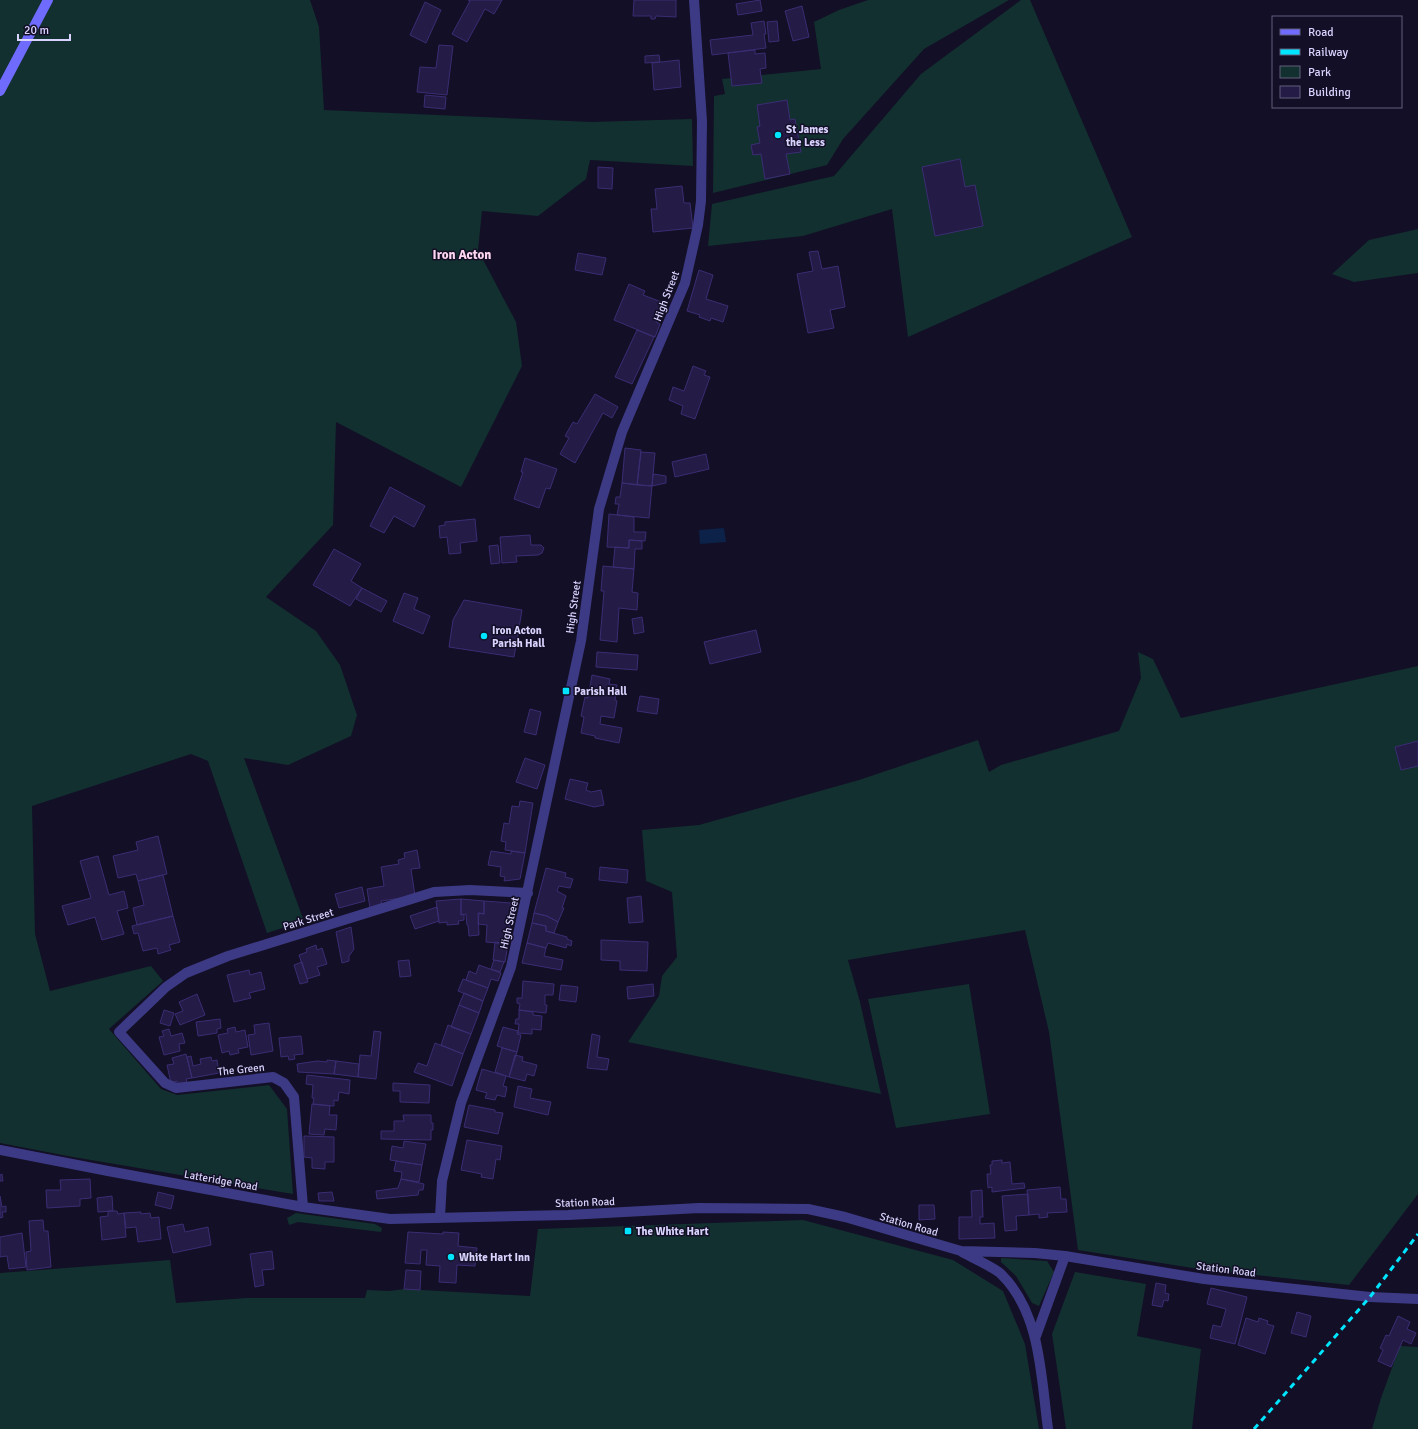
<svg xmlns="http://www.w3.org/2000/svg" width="1418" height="1429" font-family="Signika,sans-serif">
  <rect width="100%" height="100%" fill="#130f26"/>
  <path fill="#12302f" d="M0 0H310L319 27 324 110 591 122 692 119 693 166 590 160 586 179 538 216 482 211 478 250 516 322 522 366 461 487 336 422 333 525 266 597 316 631 340 665 357 715 351 736 288 765 244 758 304 921 267 933 208 761 191 754 32 806 35 934 50 991 151 966 163 981 109 1029 161 1089 177 1095 269 1085 287 1109 293 1194 73 1157 0 1143Z
    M868 0H1009L924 49 843 139 827 165 713 193 714 96 725 94 722 79 821 69 814 22 839 10Z
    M1021 0H1030L1132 237 908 337 892 209 803 236 708 246 712 204 834 176 921 74Z
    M1418 229V273L1354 282 1332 274 1369 240Z
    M1138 652 1153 659 1181 718 1418 666V1194L1349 1285 1199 1269 1078 1250 1049 1032 1025 930 848 960 860 1002 881 1094 628 1042 659 996 662 976 677 957 672 892 646 881 642 830 699 825 859 780 978 740 989 772 1001 765 1119 731 1141 678Z
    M969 984 990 1114 896 1128 868 999Z
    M296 1213 375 1224 382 1228 381 1232 298 1222 289 1225 287 1218Z
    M803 1220 953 1260 1003 1291 1025 1344 1039 1429H0V1273L170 1260 176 1303 247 1298H365L367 1290 390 1291 404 1289 530 1296 538 1229Z
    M1001 1258 1047 1261 1054 1272 1039 1306 1032 1303 1016 1276 1001 1262Z
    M1075 1272 1146 1284 1137 1336 1201 1349 1192 1429H1066L1052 1334Z
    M1400 1346 1418 1347V1429H1372L1381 1398Z"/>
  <path fill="#0c2248" d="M724 528 726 542 700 544 699 530Z"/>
  <path fill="#241b47" stroke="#3b2d73" d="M468 0H502L494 14 485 9 467 42 452 34 470 1Z
    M634 0H676V17L656 16 655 19H651V16H633Z
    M760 0 762 11 738 15 736 4Z
    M425 2 441 10 426 43 410 35Z
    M802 6 809 37 793 41 785 11Z
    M764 21 766 34H764L766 48 712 55 710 40 753 35 751 23Z
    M777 21 779 41 769 42 767 22Z
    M439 45 453 46 447 95 417 92 420 67 436 68Z
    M755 50V54L765 53 766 68 760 69 762 83 732 86 728 53Z
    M659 55 660 62 645 63V56Z
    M679 60 681 87 654 90 652 63Z
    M425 95 446 97 445 109 424 107Z
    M787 100 790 120 795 119 801 152 786 154 790 174 765 179 761 154 753 155 751 145 760 143 757 127 760 126 757 105Z
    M960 159 965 187 975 185 983 226 935 236 922 167Z
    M598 167 613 168 612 189 598 188Z
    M682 186 684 203H690L693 228 653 232 651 209H657L655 189Z
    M818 251 822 269 838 266 845 307 830 310 834 328 808 333 797 274 813 271 809 252Z
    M578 253 606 258 602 275 575 270Z
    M699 270 713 275 706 299 728 306 723 322 711 318 710 321 699 317 700 315 687 311Z
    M629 284 645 291 643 295 664 303 656 322 660 324 655 337 614 320Z
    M637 330 654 337 632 384 615 377Z
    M693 366 706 371 704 375 710 377 695 419 681 414 683 406 669 400 673 387 684 391Z
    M595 394 618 407 612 418 603 413 575 463 560 454 569 438 565 436 573 422 577 424Z
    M625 448 641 450 637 485 622 483Z
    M641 452 655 453 652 486 637 485Z
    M706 454 709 469 675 477 672 462Z
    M525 458 557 469 550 489 546 488 539 508 514 499 523 472H521Z
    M653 474 666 476V483L652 486Z
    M622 483 652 486 649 518 617 515 619 504H615L616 497H620Z
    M390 487 425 506 414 527 394 516 384 533 370 526Z
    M609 514 634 517V532H646L645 541 629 540V548L607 547Z
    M475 519 477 541 460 543 461 553 449 554 447 537 440 538 439 526 445 525V522Z
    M530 535 531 545H541L544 548 542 553 538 555 516 556 517 562 502 563 500 537Z
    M629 540 642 541V549H635L634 569 613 567 615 547 629 548Z
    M498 545 500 563 491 564 489 546Z
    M334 549 361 564 351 581 362 588 350 606 313 585Z
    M603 566 634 569 632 592 638 593 637 610 619 608 617 642 600 640 604 591H601Z
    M362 588 387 601 381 612 356 599Z
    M404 593 418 598 414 609 430 616 423 634 393 621Z
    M464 600 522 610 514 657 449 647 453 620Z
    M642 617 644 632 634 634 632 619Z
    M756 630 761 652 710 664 704 642Z
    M597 652 638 655 637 670 596 667Z
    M592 675 610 679 609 684 617 685 615 700 617 701 614 718 601 716 600 724 622 728 619 743 595 738V736L581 733 584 717 581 716 585 697 588 698Z
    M640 696 659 699 657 714 637 711Z
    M530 709 541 712 536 735 524 732Z
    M1418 741V766L1401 770 1395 747Z
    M525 758 545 765 537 789 516 782Z
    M570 779 588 783 586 790 591 792 601 790 604 805 594 807 565 799Z
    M520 801 533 803 525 853 505 850 506 842 501 841 504 823 509 824 512 806 519 807Z
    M158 836 167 874 138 881 136 874 118 878 113 856 138 850 136 842Z
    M417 850 420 868 411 869 415 896 381 901 382 906 370 908 367 889 384 886 381 867 399 864 398 860 405 858 404 853Z
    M491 851 511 854V851L525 853 520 879 504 881 505 877 500 876 501 867 488 865Z
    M98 856 109 895 124 891 128 908 117 911 124 934 102 940 95 917 68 925 62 906 91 898 80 861Z
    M600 867 628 870 627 883 599 880Z
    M546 868 566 873 565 877 573 879 570 888 559 886 557 891 566 896 562 908H564L558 922 547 916 534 913Z
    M163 875 173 916 137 925 133 908 144 905 138 881Z
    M362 887 365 901 339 908 335 894Z
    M641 896 643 922 629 923 627 898Z
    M461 899 484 901V914L478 913 479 935 469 936 468 925H467L466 914 461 915Z
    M461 899V915L464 914V920L458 921 459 924 447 925V922L439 923 436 901Z
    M484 901 511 903 508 944 486 942 487 925 478 924 479 913 484 914Z
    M437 907 439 921 415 929 410 916Z
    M534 913 547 916 558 922 554 933 546 931V926L532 923Z
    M173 916 180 942 169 945 171 950 158 954 157 948 143 951 138 933 134 934 132 926Z
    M532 923 546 926V931L567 937V939L572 941 571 946 567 944 566 948 548 943 546 948 527 943Z
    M351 927 354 949 349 956V961L342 963 336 932Z
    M601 940 648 942 647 971 620 970V961L601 960Z
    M495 942 508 944 505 962 493 960Z
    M527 943 546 948 544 956 563 960 561 970 522 963Z
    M316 945 317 950 322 948 327 964 317 967 320 975 307 979 299 955 307 952 306 949Z
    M409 960 411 976 400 977 398 961Z
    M494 960 504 962 500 972 491 969Z
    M302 962 308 982 300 984 294 965Z
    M479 965 501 973 498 981 491 979 488 988 466 980 469 971 476 974Z
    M249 970 250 975 261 972 265 989 249 993 251 998 234 1002 227 975Z
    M463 979 488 988 483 1001 458 991Z
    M523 981 554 984 553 995H545V1005H547L546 1013 519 1010 520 1004 517 1003V998H522Z
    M653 984 654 996 628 999 627 987Z
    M561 985 578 987 576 1002 559 1000Z
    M464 993 483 1001 479 1013 459 1005Z
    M197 994 205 1015 180 1025 175 1014 183 1011 179 1002Z
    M459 1005 479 1013 471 1034 451 1027Z
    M164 1010 174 1013 170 1026 160 1023Z
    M519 1010 533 1012V1015L542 1016 541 1030 532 1029V1034L518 1033 519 1024H515L516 1019H519Z
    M220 1019 221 1028 217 1029V1033L198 1036 196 1022Z
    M269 1023 273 1051 251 1055 248 1035 255 1034 254 1025Z
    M448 1025 471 1034 463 1054 441 1045Z
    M235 1027 236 1032 245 1030 248 1047 238 1049 239 1053 230 1055 229 1051 222 1053 218 1035 228 1033 227 1029Z
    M503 1027 518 1031 517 1034 521 1035 517 1052 497 1046Z
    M169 1029 171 1036 182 1033 185 1043 179 1044 180 1051 164 1055 159 1037 164 1036 162 1031Z
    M374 1031 381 1032 376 1079 358 1077 360 1055 371 1056Z
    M592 1034 600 1036 597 1057 609 1059 607 1070 587 1068Z
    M301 1036 303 1054 294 1055 295 1059 289 1060 288 1056 281 1057 279 1038Z
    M435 1043 463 1054 452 1086 414 1072 418 1063 427 1066Z
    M502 1048 517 1052 509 1077 495 1072Z
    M186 1054 192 1078 186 1079 187 1083 178 1085 177 1081 171 1083 167 1065 174 1064 172 1058Z
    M515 1055 523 1057 522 1061 537 1065 534 1076 527 1074 525 1081 509 1077Z
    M191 1056 193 1066 201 1064 200 1059 211 1057 212 1061 217 1060 219 1073 192 1078 187 1057Z
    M327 1060 336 1061 334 1074 298 1072 297 1064 317 1061 327 1062Z
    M336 1061 359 1064 358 1077 334 1074Z
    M482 1069 506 1076 503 1086 507 1087 505 1097 497 1095 495 1100 485 1098 487 1093 476 1090Z
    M307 1075 350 1080 349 1094 339 1092 338 1101 334 1100V1106L313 1104 314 1098H312L313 1085 306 1084Z
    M393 1083 430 1085 429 1103 400 1102V1091H393Z
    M518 1086 532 1089 530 1098 551 1102 548 1115 514 1107Z
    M312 1104 330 1106 329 1115H337L336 1130 325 1129 324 1135 309 1134Z
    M469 1105 495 1110V1112L503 1113 498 1134 464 1127Z
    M403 1115H431V1123H433V1130H431V1140L381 1139V1131H394V1121H404Z
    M304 1136 334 1137V1162H325V1169L312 1168V1158L304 1157Z
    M467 1140 502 1146 500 1160 496 1159 493 1179 481 1177 482 1174 461 1170Z
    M404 1141 426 1144 422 1165 390 1160 392 1146 403 1148Z
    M1002 1160V1163L1010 1162 1012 1184 1024 1183 1025 1188 992 1192V1187L988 1188 987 1174H991L990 1165H992V1161Z
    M396 1161 422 1165 419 1182 401 1179 402 1172 394 1171Z
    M2 1174 3 1181H0V1175Z
    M90 1179 91 1198 80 1199V1206L47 1208 46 1190H61L60 1180Z
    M401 1179 424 1184 423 1190H419L418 1195 377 1199 376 1191 398 1188Z
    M1060 1187 1061 1199H1066L1067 1212 1047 1213 1048 1217 1039 1218V1214L1029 1215 1027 1190Z
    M982 1190 983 1217H980V1224L994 1223 995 1238 959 1239V1217H972L971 1191Z
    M158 1192 174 1196 171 1209 155 1205Z
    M332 1192 334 1201H319L318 1193Z
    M1028 1194 1029 1215 1016 1216 1017 1230 1005 1231 1002 1196Z
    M0 1196 2 1207 6 1206V1212H2L3 1217 0 1218Z
    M112 1196 113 1211 98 1212 97 1198Z
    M919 1205H934L935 1219 919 1220Z
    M108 1211H117L118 1214 124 1213 126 1237 102 1240 100 1217 108 1216Z
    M141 1212V1214L150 1213 151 1218 159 1217 161 1239 138 1242 136 1227 126 1228 124 1213Z
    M43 1220 44 1231H48L51 1267 27 1270 26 1252 31 1251 29 1221Z
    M183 1224 185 1232 208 1227 211 1245 173 1253 167 1227Z
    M408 1232 443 1234V1232L459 1233 458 1246 477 1248 475 1266 457 1265 456 1283 439 1282 440 1266 426 1265 427 1250H421L420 1264 405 1263Z
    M22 1233 26 1267 9 1269 7 1256 0 1257V1237Z
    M272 1251 274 1269 262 1270 264 1285 255 1287 250 1254Z
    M406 1270 421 1271 420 1290 404 1289Z
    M1156 1283 1166 1285 1165 1293 1169 1294 1168 1301 1164 1300 1162 1307 1152 1305Z
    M1211 1288 1247 1297 1235 1344 1210 1338 1213 1325 1221 1327 1226 1309 1207 1304Z
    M1297 1312 1311 1316 1306 1337 1291 1333Z
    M1398 1316 1410 1322 1407 1329 1416 1333 1411 1344 1403 1340 1391 1367 1378 1361 1383 1350 1380 1348 1386 1335 1389 1336Z
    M1246 1318 1258 1322 1259 1318 1268 1321 1267 1324 1274 1326 1265 1354 1238 1345Z"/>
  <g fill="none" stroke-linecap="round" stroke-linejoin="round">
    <path stroke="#3d3a85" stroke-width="10" d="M0 1150 108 1171 303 1207 390 1219 568 1215 699 1208 808 1209 845 1217 961 1251 1035 1253 1065 1256 1204 1279 1370 1297 1418 1299
      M303 1207 294 1097 284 1083 273 1077 176 1088 165 1083 119 1032 166 987 186 973 228 956 434 892 470 890 528 893
      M440 1217 442 1181 461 1103 511 967 581 641 599 509 622 432 685 283 698 225 701 201 702 121 694 0
      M962 1252C972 1258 996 1268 1002 1275 1041 1314 1041 1377 1048 1429
      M1036 1336 1065 1256"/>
    <path stroke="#6f6bff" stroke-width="10" d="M0 91 48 0"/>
    <path stroke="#00e5ff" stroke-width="3" stroke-dasharray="6 5" stroke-linecap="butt" d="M1254 1429 1370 1297 1418 1234"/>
  </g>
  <g fill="#00e5ff" stroke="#130f26" stroke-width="1.5">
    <circle cx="778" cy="135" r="4"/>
    <circle cx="484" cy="636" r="4"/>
    <rect x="562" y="687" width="8" height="8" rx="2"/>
    <rect x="624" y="1227" width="8" height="8" rx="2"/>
    <circle cx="451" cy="1257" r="4"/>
  </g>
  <g text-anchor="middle" stroke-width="3" stroke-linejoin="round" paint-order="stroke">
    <g font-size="11" font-weight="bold" fill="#d9d4ff" stroke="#130f26" text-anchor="start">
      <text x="786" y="133">St James<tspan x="786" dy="13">the Less</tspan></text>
      <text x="492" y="634">Iron Acton<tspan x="492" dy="13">Parish Hall</tspan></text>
      <text x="574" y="695">Parish Hall</text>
      <text x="636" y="1235">The White Hart</text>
      <text x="459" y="1261">White Hart Inn</text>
    </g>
    <g font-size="11" fill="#d9d4ff" stroke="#130f26">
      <text transform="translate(666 296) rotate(-69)" y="4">High Street</text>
      <text transform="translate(573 607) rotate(-82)" y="4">High Street</text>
      <text transform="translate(308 919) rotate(-17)" y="4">Park Street</text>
      <text transform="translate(509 923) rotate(-77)" y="4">High Street</text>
      <text transform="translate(241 1069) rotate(-6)" y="4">The Green</text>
      <text transform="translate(221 1180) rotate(10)" y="4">Latteridge Road</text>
      <text transform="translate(585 1202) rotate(-2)" y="4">Station Road</text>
      <text transform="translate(909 1224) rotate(16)" y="4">Station Road</text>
      <text transform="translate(1226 1269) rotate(7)" y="4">Station Road</text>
    </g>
    <g font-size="13" font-weight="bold" fill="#ffd6f0" stroke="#130f26">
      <text x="462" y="259">Iron Acton</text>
    </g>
  </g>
  <rect x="1272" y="16" width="130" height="92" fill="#130f26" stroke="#625e7d"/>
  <rect x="1280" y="29" width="20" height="6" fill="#6f6bff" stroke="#625e7d"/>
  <text x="1308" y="36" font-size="12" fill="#d9d4ff">Road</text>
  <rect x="1280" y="49" width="20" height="6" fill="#00e5ff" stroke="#625e7d"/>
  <text x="1308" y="56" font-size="12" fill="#d9d4ff">Railway</text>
  <rect x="1280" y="66" width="20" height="12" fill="#12302f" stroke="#625e7d"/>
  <text x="1308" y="76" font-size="12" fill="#d9d4ff">Park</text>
  <rect x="1280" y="86" width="20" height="12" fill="#241b47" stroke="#625e7d"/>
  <text x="1308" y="96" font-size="12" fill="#d9d4ff">Building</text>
  <path d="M18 34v6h52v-6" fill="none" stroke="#d9d4ff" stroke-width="2"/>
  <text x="24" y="34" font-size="12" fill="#d9d4ff" stroke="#130f26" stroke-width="3" paint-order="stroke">20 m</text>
</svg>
